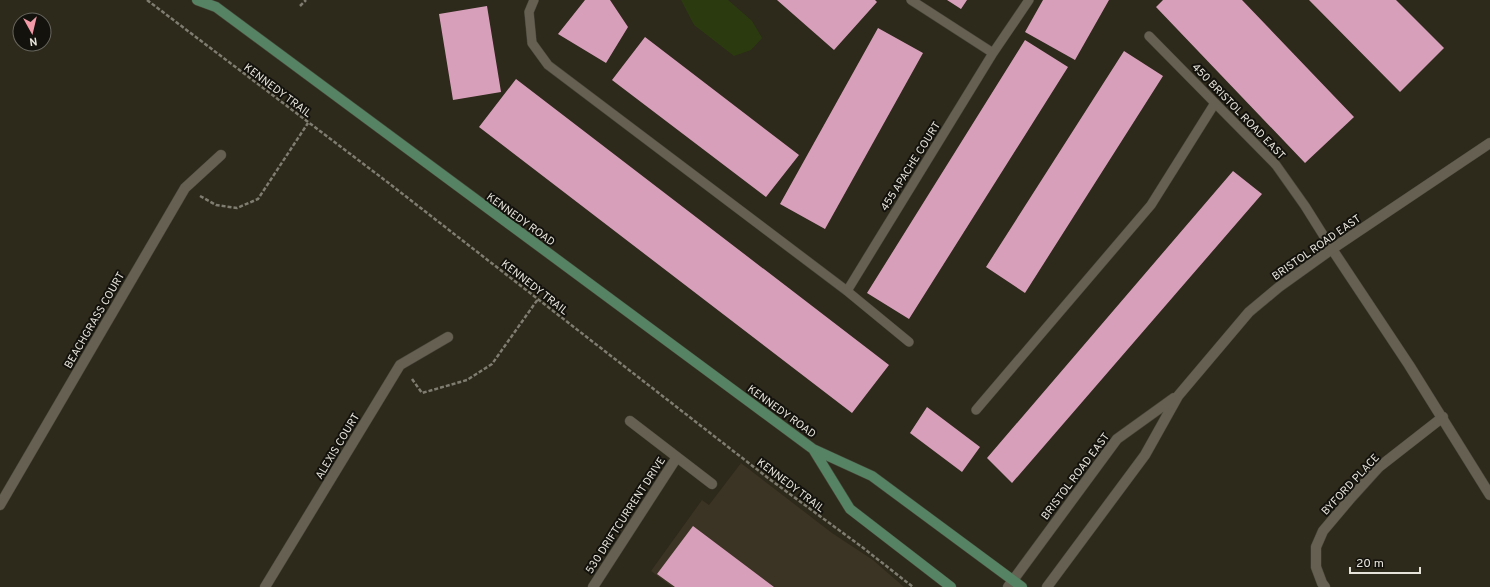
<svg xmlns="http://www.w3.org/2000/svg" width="1490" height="587" font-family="Overpass,sans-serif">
  <rect width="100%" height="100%" fill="#2d291b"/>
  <path fill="#3b3323" d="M741 463 832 533 873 560 904 587H672L651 571 702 500 709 505Z"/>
  <path fill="#2b3b0f" d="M681 0H728L752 21 762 38 751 50 734 56 694 25Z"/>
  <path fill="#d89fbb" d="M585 0H610L628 27 606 63 558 34Z
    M777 0H875L877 2 834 50Z
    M947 0H967L961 9Z
    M1043 0H1109L1075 60 1025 32Z
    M1163 0H1242L1354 117 1305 163 1156 7Z
    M1309 0H1396L1444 48 1400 92Z
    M487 6 501 92 453 100 439 14Z
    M878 28 923 53 825 229 780 204Z
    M645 37 799 155 766 197 612 80Z
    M1025 40 1068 67 909 319 867 293Z
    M1124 51 1163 76 1025 293 986 267Z
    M516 79 889 365 852 413 479 127Z
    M1233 171 1262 194 1012 483 987 458Z
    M927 407 980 447 962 472 910 433Z
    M693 526 774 587H675L657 574Z"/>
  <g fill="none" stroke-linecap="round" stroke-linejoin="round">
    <g stroke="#474438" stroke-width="10">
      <path id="service" d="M534 0 529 12 532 43 548 65 847 291 909 342
        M911 0 993 53
        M1149 36 1276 165 1305 206 1332 249
        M847 291 993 53 1029 0
        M976 410 1151 205 1215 103"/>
    </g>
    <g stroke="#474438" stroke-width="11">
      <path id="minor" d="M1332 249 1409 365 1490 495
        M630 421 712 484
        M0 505 185 188 221 155
        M265 587 400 365 448 337
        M593 587 677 457
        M1325 587 1322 583 1316 567V547L1323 531 1350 499 1379 467 1443 417"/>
    </g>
    <g stroke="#474438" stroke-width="11">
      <path id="tertiary" d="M1008 587 1117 439 1174 398
        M1047 587 1145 455 1178 396 1249 312 1279 287 1332 249 1490 143"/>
    </g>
    <g stroke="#474438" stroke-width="11">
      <path id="secondary" d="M197 0 216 7 813 449 872 476 1022 587
        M813 449 850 509 951 587"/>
    </g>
    <path stroke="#7f7c70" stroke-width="2.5" stroke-dasharray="4 2" stroke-linecap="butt" d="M147 0 386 181 768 478 862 547 913 587
      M300 6 306 0
      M200 196 216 205 237 208 258 199 308 123
      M412 379 422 393 467 380 492 364 538 299"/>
    <use href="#service" stroke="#656051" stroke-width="9"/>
    <use href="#minor" stroke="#656051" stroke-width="10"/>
    <use href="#tertiary" stroke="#656051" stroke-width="10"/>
    <use href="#secondary" stroke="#558363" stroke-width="10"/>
  </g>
  <g text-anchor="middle" stroke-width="4" stroke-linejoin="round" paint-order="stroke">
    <g font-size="11" fill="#e6e3da" stroke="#13120c">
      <text transform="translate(278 90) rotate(37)" y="4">KENNEDY TRAIL</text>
      <text transform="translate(1239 111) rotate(46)" y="4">450 BRISTOL ROAD EAST</text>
      <text transform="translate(910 166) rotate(-58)" y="4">455 APACHE COURT</text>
      <text transform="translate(521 219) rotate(36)" y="4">KENNEDY ROAD</text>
      <text transform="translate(1316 247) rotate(-35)" y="4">BRISTOL ROAD EAST</text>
      <text transform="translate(535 287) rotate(38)" y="4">KENNEDY TRAIL</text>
      <text transform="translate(94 320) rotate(-60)" y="4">BEACHGRASS COURT</text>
      <text transform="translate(782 411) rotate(36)" y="4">KENNEDY ROAD</text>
      <text transform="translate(337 446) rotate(-59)" y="4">ALEXIS COURT</text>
      <text transform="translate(1075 476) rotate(-53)" y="4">BRISTOL ROAD EAST</text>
      <text transform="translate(1350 484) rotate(-47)" y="4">BYFORD PLACE</text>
      <text transform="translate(791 485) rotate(37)" y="4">KENNEDY TRAIL</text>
      <text transform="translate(625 515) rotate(-57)" y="4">530 DRIFTCURRENT DRIVE</text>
    </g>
  </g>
  <g transform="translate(32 32) rotate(172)"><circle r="19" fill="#13120c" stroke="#67665e"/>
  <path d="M0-3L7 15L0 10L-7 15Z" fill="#f39aa9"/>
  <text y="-6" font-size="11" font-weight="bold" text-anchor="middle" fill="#e6e3da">N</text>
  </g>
  <path d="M1350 567v6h70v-6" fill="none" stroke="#e6e3da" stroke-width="2"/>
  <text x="1356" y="567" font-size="12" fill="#e6e3da" stroke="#13120c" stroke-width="3" paint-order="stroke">20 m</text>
</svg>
